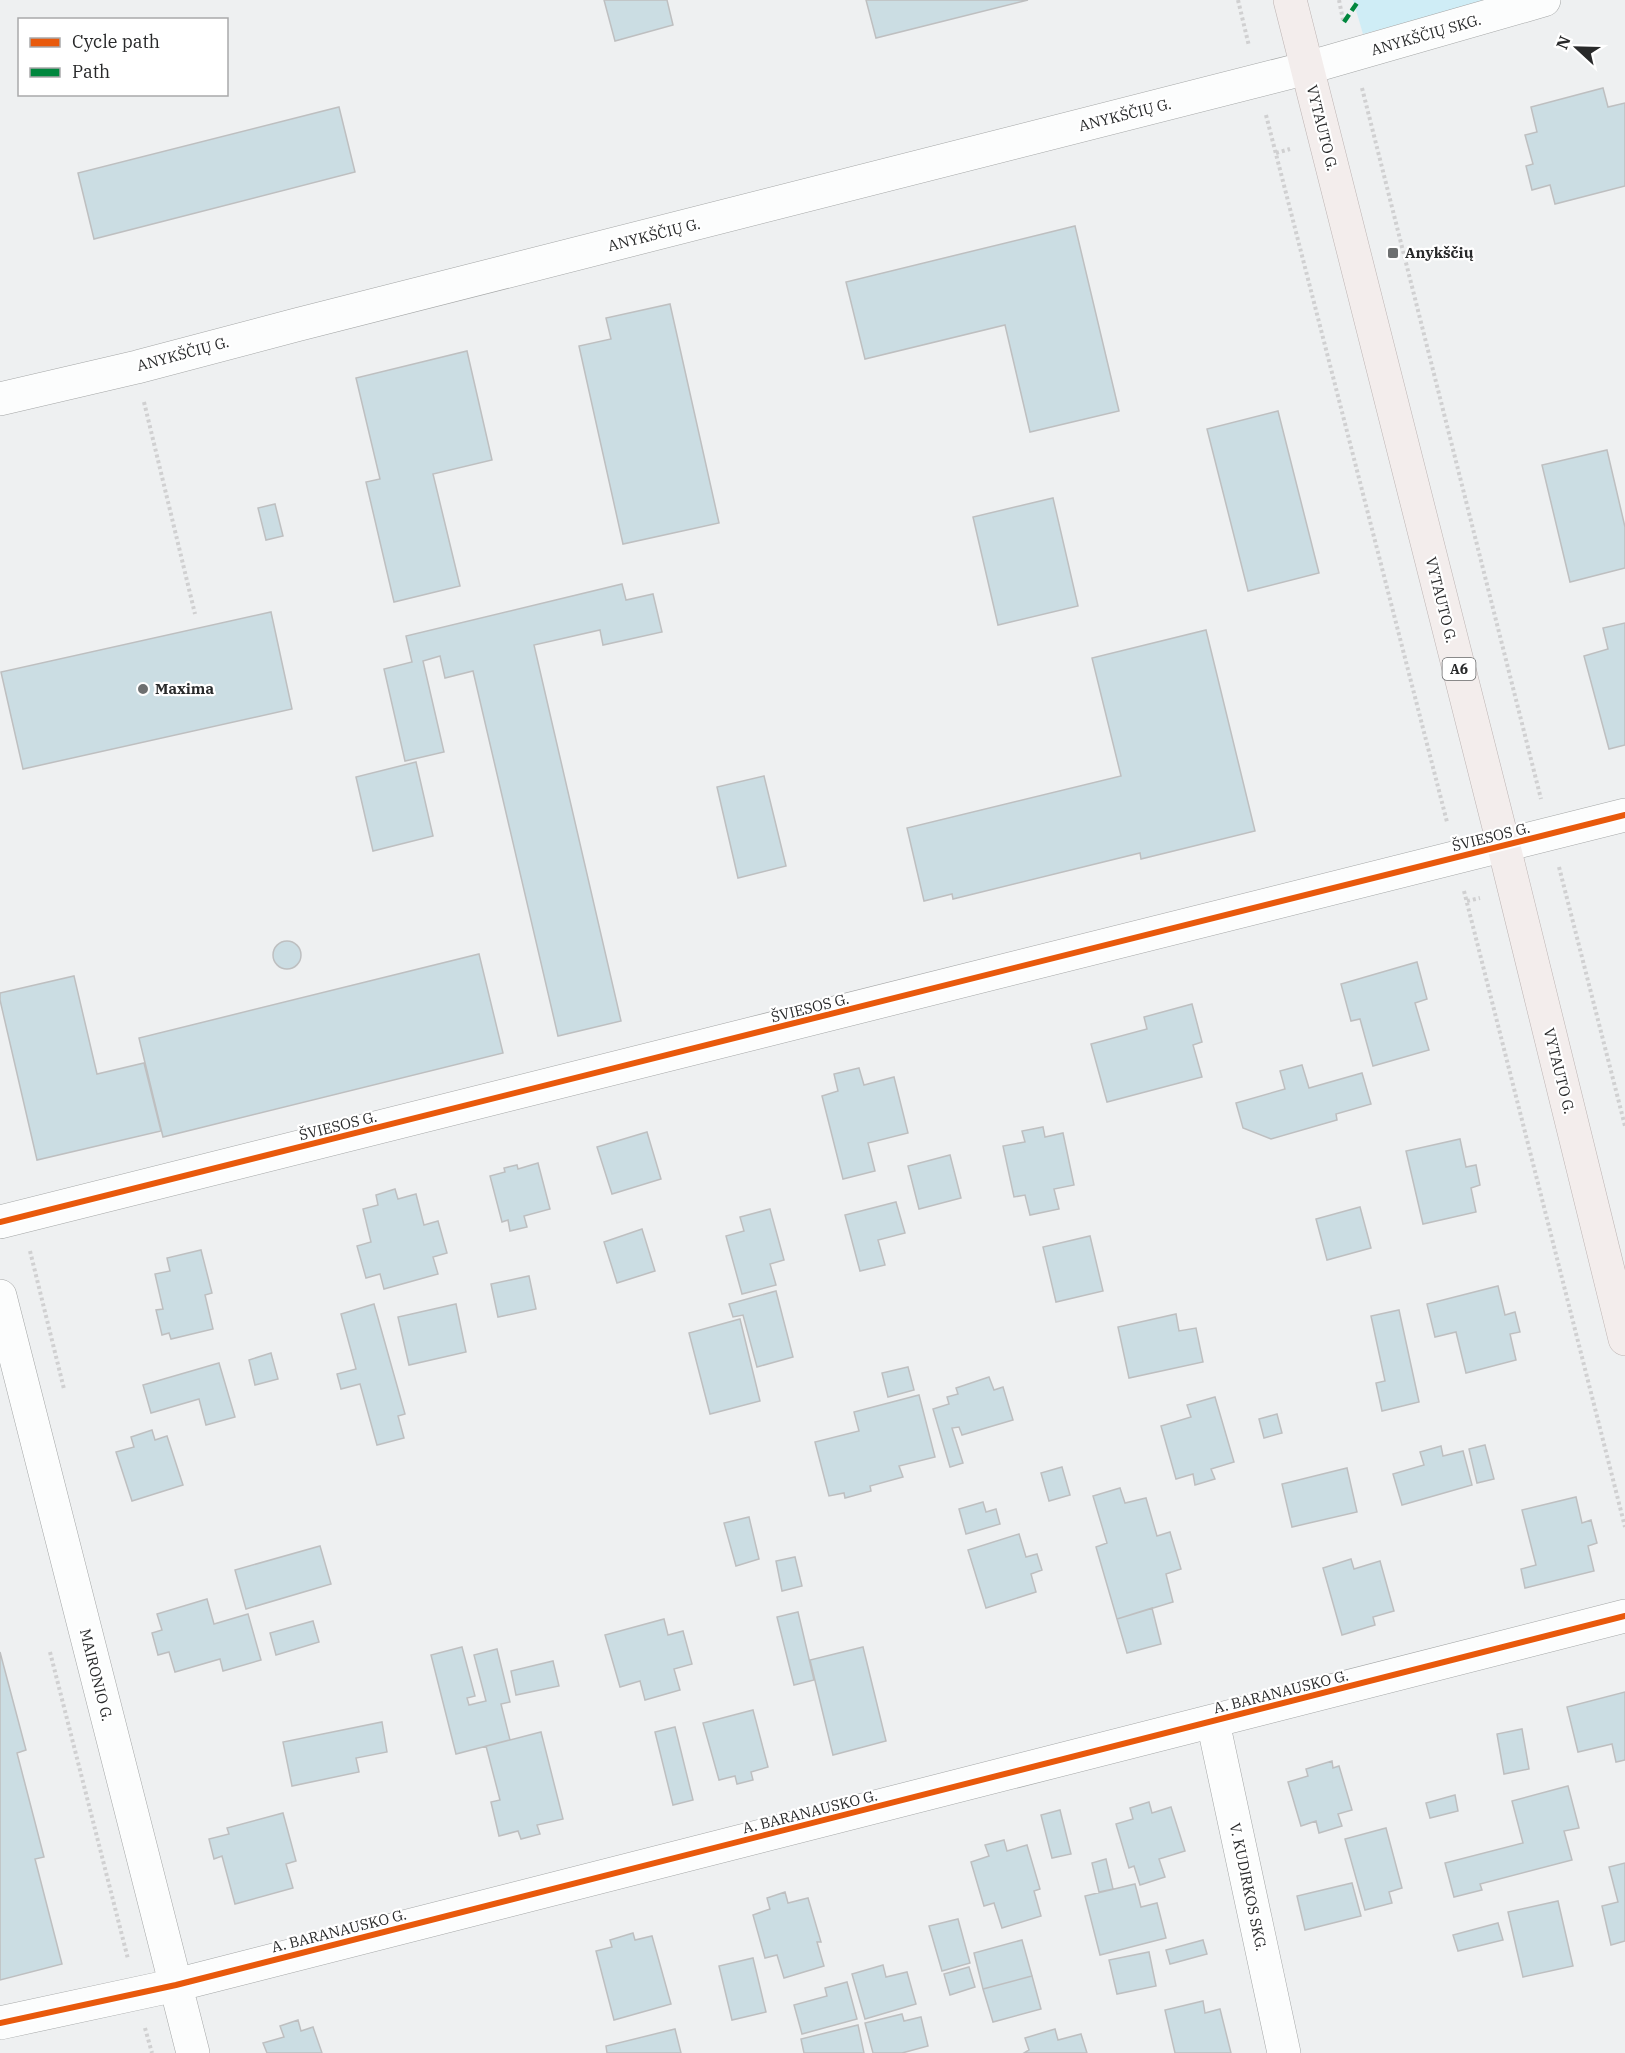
<svg xmlns="http://www.w3.org/2000/svg" width="1625" height="2053" font-family="'IBM Plex Serif',serif">
  <rect width="100%" height="100%" fill="#eef0f1"/>
  <path fill="#cfedf6" d="M1353 0H1491L1363 34Z"/>
  <path fill="#cbdde3" stroke="#bebfc0" stroke-width="1.5" d="M604 0H667L673 25 615 41Z
    M866 0H1028L876 38Z
    M1603 88 1608 107 1625 103V186L1555 204 1550 185 1532 190 1526 166 1533 164 1525 135 1537 132 1531 107Z
    M339 107 355 172 94 239 78 173Z
    M1075 226 1119 411 1030 432 1005 325 865 359 846 282Z
    M670 304 719 523 623 544 579 346 611 339 606 318Z
    M467 351 492 460 433 474 460 586 394 602 366 482 380 479 356 378Z
    M1278 411 1319 573 1248 591 1207 429Z
    M1607 450 1625 527V568L1570 582 1542 465Z
    M1053 498 1078 606 998 625 973 517Z
    M275 504 283 536 266 540 258 508Z
    M622 584 626 600 653 594 662 632 603 645 600 630 534 645 621 1021 558 1036 473 671 445 678 440 656 423 661 444 752 405 761 384 669 412 662 406 636Z
    M271 612 292 709 23 769 1 672Z
    M1625 623V745L1609 749 1584 656 1608 649 1603 628Z
    M1206 630 1255 831 1141 859 1140 853 953 899 952 894 924 901 907 828 1121 776 1092 658Z
    M416 762 433 836 373 851 356 777Z
    M764 776 786 866 738 878 717 787Z
    M273 955a14 14 0 1 1 28 0a14 14 0 1 1-28 0Z
    M479 954 503 1053 163 1137 139 1038Z
    M1417 962 1427 999 1415 1003 1429 1050 1373 1066 1360 1019 1351 1021 1341 984Z
    M74 976 97 1074 144 1063 161 1131 37 1160 0 1000V993Z
    M1192 1004 1202 1042 1193 1045 1202 1077 1107 1102 1091 1044 1147 1029 1144 1017Z
    M1302 1065 1309 1088 1362 1073 1371 1104 1336 1114 1337 1120 1271 1139 1243 1128 1236 1103 1285 1089 1280 1071Z
    M859 1068 864 1085 894 1077 908 1133 868 1143 875 1171 843 1179 822 1096 838 1091 834 1074Z
    M1043 1127 1045 1137 1063 1133 1074 1185 1054 1189 1059 1209 1030 1215 1025 1195 1014 1197 1003 1146 1025 1142 1022 1131Z
    M647 1132 661 1179 612 1194 597 1147Z
    M1460 1139 1466 1167 1476 1165 1480 1185 1471 1188 1476 1212 1423 1224 1406 1151Z
    M950 1155 961 1198 919 1209 908 1166Z
    M538 1163 550 1209 524 1216 527 1227 510 1231 508 1220 502 1222 490 1176 505 1172 504 1168 517 1165 518 1169Z
    M395 1189 398 1199 416 1194 424 1225 438 1221 447 1253 433 1257 438 1274 384 1289 380 1274 366 1278 357 1246 371 1242 363 1209 378 1205 376 1195Z
    M896 1202 905 1233 878 1240 885 1265 860 1271 845 1215Z
    M1360 1207 1371 1248 1327 1260 1316 1219Z
    M770 1209 784 1260 770 1264 776 1285 742 1294 726 1236 744 1231 740 1217Z
    M642 1229 655 1271 617 1283 604 1242Z
    M1090 1236 1103 1291 1056 1302 1043 1247Z
    M201 1250 212 1293 205 1295 213 1329 171 1339 169 1333 162 1335 156 1310 163 1309 155 1274 170 1271 167 1258Z
    M529 1276 536 1309 498 1317 491 1284Z
    M1498 1286 1505 1315 1515 1312 1520 1332 1510 1334 1516 1360 1466 1373 1456 1332 1435 1337 1427 1304Z
    M776 1291 793 1357 757 1367 743 1315 733 1317 729 1304Z
    M374 1304 405 1414 398 1416 404 1438 377 1445 360 1384 341 1389 337 1374 356 1369 341 1314Z
    M456 1304 466 1352 409 1365 398 1317Z
    M1399 1310 1419 1402 1382 1411 1376 1383 1385 1381 1371 1316Z
    M1176 1314 1179 1331 1196 1328 1203 1362 1129 1378 1118 1327Z
    M740 1319 760 1401 710 1414 689 1333Z
    M271 1353 278 1379 255 1385 249 1360Z
    M219 1363 235 1417 206 1425 199 1399 151 1413 143 1385Z
    M908 1367 914 1390 888 1397 882 1373Z
    M989 1377 994 1390 1003 1387 1013 1420 962 1435 959 1427 952 1428 963 1463 950 1467 933 1409 949 1404 947 1397 958 1394 956 1388Z
    M919 1395 935 1457 899 1466 903 1477 870 1486 871 1491 845 1498 844 1493 829 1496 815 1442 859 1431 854 1412Z
    M1215 1397 1234 1462 1211 1469 1215 1479 1195 1485 1193 1474 1176 1479 1161 1426 1191 1417 1187 1405Z
    M1277 1414 1282 1433 1264 1438 1259 1419Z
    M152 1430 155 1440 167 1436 183 1485 132 1501 116 1452 134 1447 131 1437Z
    M1485 1445 1494 1479 1477 1483 1469 1449Z
    M1441 1446 1443 1456 1463 1451 1472 1485 1402 1505 1393 1474 1424 1465 1420 1452Z
    M1062 1467 1070 1495 1049 1501 1041 1473Z
    M1347 1468 1357 1512 1292 1527 1282 1484Z
    M1120 1488 1125 1503 1146 1498 1157 1536 1170 1532 1181 1569 1166 1574 1173 1602 1117 1619 1096 1547 1107 1543 1093 1496Z
    M1576 1497 1582 1523 1591 1520 1597 1543 1588 1546 1594 1571 1525 1588 1521 1569 1536 1565 1522 1510Z
    M983 1502 986 1512 996 1509 1000 1524 966 1534 959 1509Z
    M749 1517 759 1559 736 1566 724 1523Z
    M1019 1534 1026 1557 1037 1554 1042 1570 1031 1574 1036 1592 986 1608 968 1550Z
    M320 1546 331 1584 246 1609 235 1570Z
    M795 1557 802 1586 782 1591 776 1561Z
    M1351 1559 1354 1569 1380 1561 1394 1611 1373 1617 1375 1625 1342 1635 1323 1568Z
    M207 1599 214 1624 248 1614 261 1660 223 1671 220 1659 175 1672 169 1652 158 1655 152 1633 162 1630 157 1614Z
    M1152 1608 1161 1644 1127 1653 1117 1619Z
    M798 1612 814 1680 794 1685 777 1617Z
    M664 1619 668 1635 683 1631 692 1664 674 1669 680 1690 645 1700 640 1681 620 1687 605 1635Z
    M313 1621 319 1642 276 1655 270 1633Z
    M462 1647 475 1696 467 1698 469 1705 486 1701 474 1655 497 1649 510 1702 501 1704 510 1740 456 1754 431 1655Z
    M863 1647 886 1741 833 1755 810 1660Z
    M0 1652 26 1750 17 1753 44 1857 35 1859 62 1964 0 1980Z
    M553 1661 559 1686 516 1695 511 1671Z
    M1625 1692V1760L1616 1762 1612 1744 1578 1752 1567 1707Z
    M753 1710 768 1767 751 1772 753 1780 737 1784 735 1776 719 1780 703 1723Z
    M382 1722 387 1752 356 1758 359 1772 292 1786 283 1742Z
    M675 1727 693 1800 673 1805 655 1732Z
    M1522 1729 1529 1769 1504 1774 1497 1734Z
    M541 1732 563 1819 537 1825 540 1834 521 1839 518 1831 499 1836 491 1802 500 1800 486 1746Z
    M1332 1761 1333 1768 1339 1766 1352 1810 1338 1814 1342 1826 1319 1833 1316 1821 1301 1826 1288 1782 1308 1776 1306 1769Z
    M1568 1786 1579 1828 1564 1831 1572 1860 1480 1884 1482 1890 1454 1897 1445 1863 1523 1843 1512 1801Z
    M1455 1795 1458 1811 1430 1818 1426 1803Z
    M1149 1802 1152 1813 1171 1807 1185 1851 1159 1859 1165 1877 1140 1885 1134 1866 1129 1868 1116 1824 1133 1819 1130 1808Z
    M1060 1810 1071 1854 1052 1858 1041 1815Z
    M283 1813 296 1861 286 1864 293 1888 235 1904 222 1856 214 1859 209 1839 229 1834 227 1828Z
    M1386 1828 1402 1888 1389 1892 1392 1903 1365 1910 1345 1839Z
    M1004 1840 1007 1851 1027 1845 1040 1889 1034 1891 1041 1916 1002 1928 994 1903 984 1906 971 1862 989 1856 985 1845Z
    M1106 1859 1113 1889 1099 1892 1092 1863Z
    M1625 1863V1941L1611 1945 1602 1906 1618 1902 1609 1867Z
    M1352 1883 1361 1916 1305 1930 1297 1896Z
    M1135 1884 1141 1907 1157 1903 1166 1938 1100 1955 1085 1896Z
    M785 1892 788 1903 808 1898 821 1942H817L824 1966 784 1978 777 1955 765 1958 753 1915 770 1909 767 1898Z
    M1558 1901 1573 1966 1523 1977 1508 1912Z
    M958 1919 970 1963 942 1971 929 1926Z
    M1498 1923 1503 1940 1458 1951 1453 1935Z
    M633 1933 635 1940 652 1936 671 2004 614 2020 596 1951 612 1947 610 1940Z
    M1022 1940 1032 1976 983 1989 974 1953Z
    M1203 1940 1207 1954 1170 1964 1166 1950Z
    M1149 1952 1156 1986 1117 1994 1109 1960Z
    M753 1958 766 2012 732 2020 719 1966Z
    M883 1965 886 1977 907 1972 916 2004 865 2019 852 1974Z
    M969 1967 975 1987 950 1995 944 1974Z
    M1032 1976 1041 2009 993 2022 983 1989Z
    M847 1982 857 2019 802 2034 794 2005 827 1996 825 1988Z
    M1203 2001 1205 2013 1220 2009 1231 2053H1175L1165 2010Z
    M902 2014 904 2021 921 2017 928 2046 902 2053H873L865 2023Z
    M298 2020 301 2031 313 2027 322 2053H267L263 2043 284 2037 280 2026Z
    M858 2025 864 2053H804L801 2039Z
    M675 2029 681 2053H607L606 2046Z
    M1055 2029 1058 2040 1081 2034 1087 2053H1024L1029 2050 1025 2038Z"/>
  <g fill="none" stroke-linecap="round" stroke-linejoin="round">
    <g stroke="#a4a6a6" stroke-width="34">
      <path id="minor" d="M0 399 137 367 296 325 1307 68 1544 0
        M0 1222 1625 815
        M0 1296 193 2053
        M1213 1722 1284 2053
        M0 2023 176 1985 1625 1616"/>
    </g>
    <g stroke="#bdb4b3" stroke-width="34">
      <path id="primary" d="M1290 0 1504 847 1625 1339"/>
    </g>
    <path stroke="#d0d0d1" stroke-width="4" stroke-dasharray="3 3" stroke-linecap="butt" d="M1238 0 1249 46
      M1339 0 1343 20
      M1362 88 1541 799
      M1266 115 1447 822
      M1276 153 1290 149
      M144 402 195 614
      M1559 867 1625 1126
      M1464 891 1625 1527
      M1467 901 1480 898
      M30 1251 64 1389
      M50 1652 128 1959
      M145 2028 152 2053"/>
    <use href="#minor" stroke="#fcfdfd" stroke-width="33"/>
    <use href="#primary" stroke="#f3edec" stroke-width="33"/>
    <path stroke="#00873e" stroke-width="4.5" stroke-dasharray="9 4.5" stroke-linecap="butt" d="M1344 22 1359 0"/>
    <g stroke="#fff" stroke-width="10">
      <path id="cycleway" d="M0 1222 1625 815
        M0 2023 176 1985 1625 1616"/>
    </g>
    <use href="#cycleway" stroke="#e8590c" stroke-width="6"/>
  </g>
  <g fill="#6d6f70" stroke="#fff" stroke-width="2">
    <rect x="1387" y="247" width="12" height="12" rx="3"/>
    <circle cx="143" cy="689" r="6"/>
  </g>
  <g text-anchor="middle" stroke-width="4.5" stroke-linejoin="round" paint-order="stroke">
    <rect fill="#fff" stroke="#68696a" stroke-width="1.5" x="1442.5" y="658" width="33" height="22" rx="4.5"/>
    <g font-size="14" font-weight="bold" fill="#28292a">
      <text x="1459" y="674">A6</text>
    </g>
    <g font-size="15" fill="#28292a" stroke="#fff">
      <text transform="translate(1426 35) rotate(-16)" y="5">ANYKŠČIŲ SKG.</text>
      <text transform="translate(1125 115) rotate(-14)" y="5">ANYKŠČIŲ G.</text>
      <text transform="translate(1322 128) rotate(76)" y="5">VYTAUTO G.</text>
      <text transform="translate(654 235) rotate(-14)" y="5">ANYKŠČIŲ G.</text>
      <text transform="translate(183 354) rotate(-15)" y="5">ANYKŠČIŲ G.</text>
      <text transform="translate(1441 600) rotate(76)" y="5">VYTAUTO G.</text>
      <text transform="translate(1491 837) rotate(-14)" y="5">ŠVIESOS G.</text>
      <text transform="translate(810 1008) rotate(-14)" y="5">ŠVIESOS G.</text>
      <text transform="translate(1559 1071) rotate(76)" y="5">VYTAUTO G.</text>
      <text transform="translate(338 1126) rotate(-14)" y="5">ŠVIESOS G.</text>
      <text transform="translate(96 1675) rotate(76)" y="5">MAIRONIO G.</text>
      <text transform="translate(1281 1692) rotate(-14)" y="5">A. BARANAUSKO G.</text>
      <text transform="translate(810 1812) rotate(-14)" y="5">A. BARANAUSKO G.</text>
      <text transform="translate(1248 1887) rotate(78)" y="5">V. KUDIRKOS SKG.</text>
      <text transform="translate(339 1931) rotate(-14)" y="5">A. BARANAUSKO G.</text>
    </g>
    <g font-size="15" font-weight="bold" fill="#28292a" stroke="#fff" text-anchor="start">
      <text x="1405" y="258">Anykščių</text>
      <text x="155" y="694">Maxima</text>
    </g>
  </g>
  <rect x="18" y="18" width="210" height="78" fill="#ffffff" stroke="#a9a9aa" stroke-width="1.5"/>
  <rect x="30" y="38" width="30" height="9" fill="#e8590c" stroke="#a9a9aa" stroke-width="1.5"/>
  <text x="72" y="48" font-size="18" fill="#28292a">Cycle path</text>
  <rect x="30" y="68" width="30" height="9" fill="#00873e" stroke="#a9a9aa" stroke-width="1.5"/>
  <text x="72" y="78" font-size="18" fill="#28292a">Path</text>
  <g transform="translate(1577 48) rotate(292)" stroke="#ffffff" stroke-width="4.5" paint-order="stroke">
  <path d="M0-4.5L10 22L0 15L-10 22Z" fill="#28292a"/>
  <text y="-9" font-size="16" font-weight="bold" text-anchor="middle" fill="#28292a">N</text>
  </g>
</svg>
